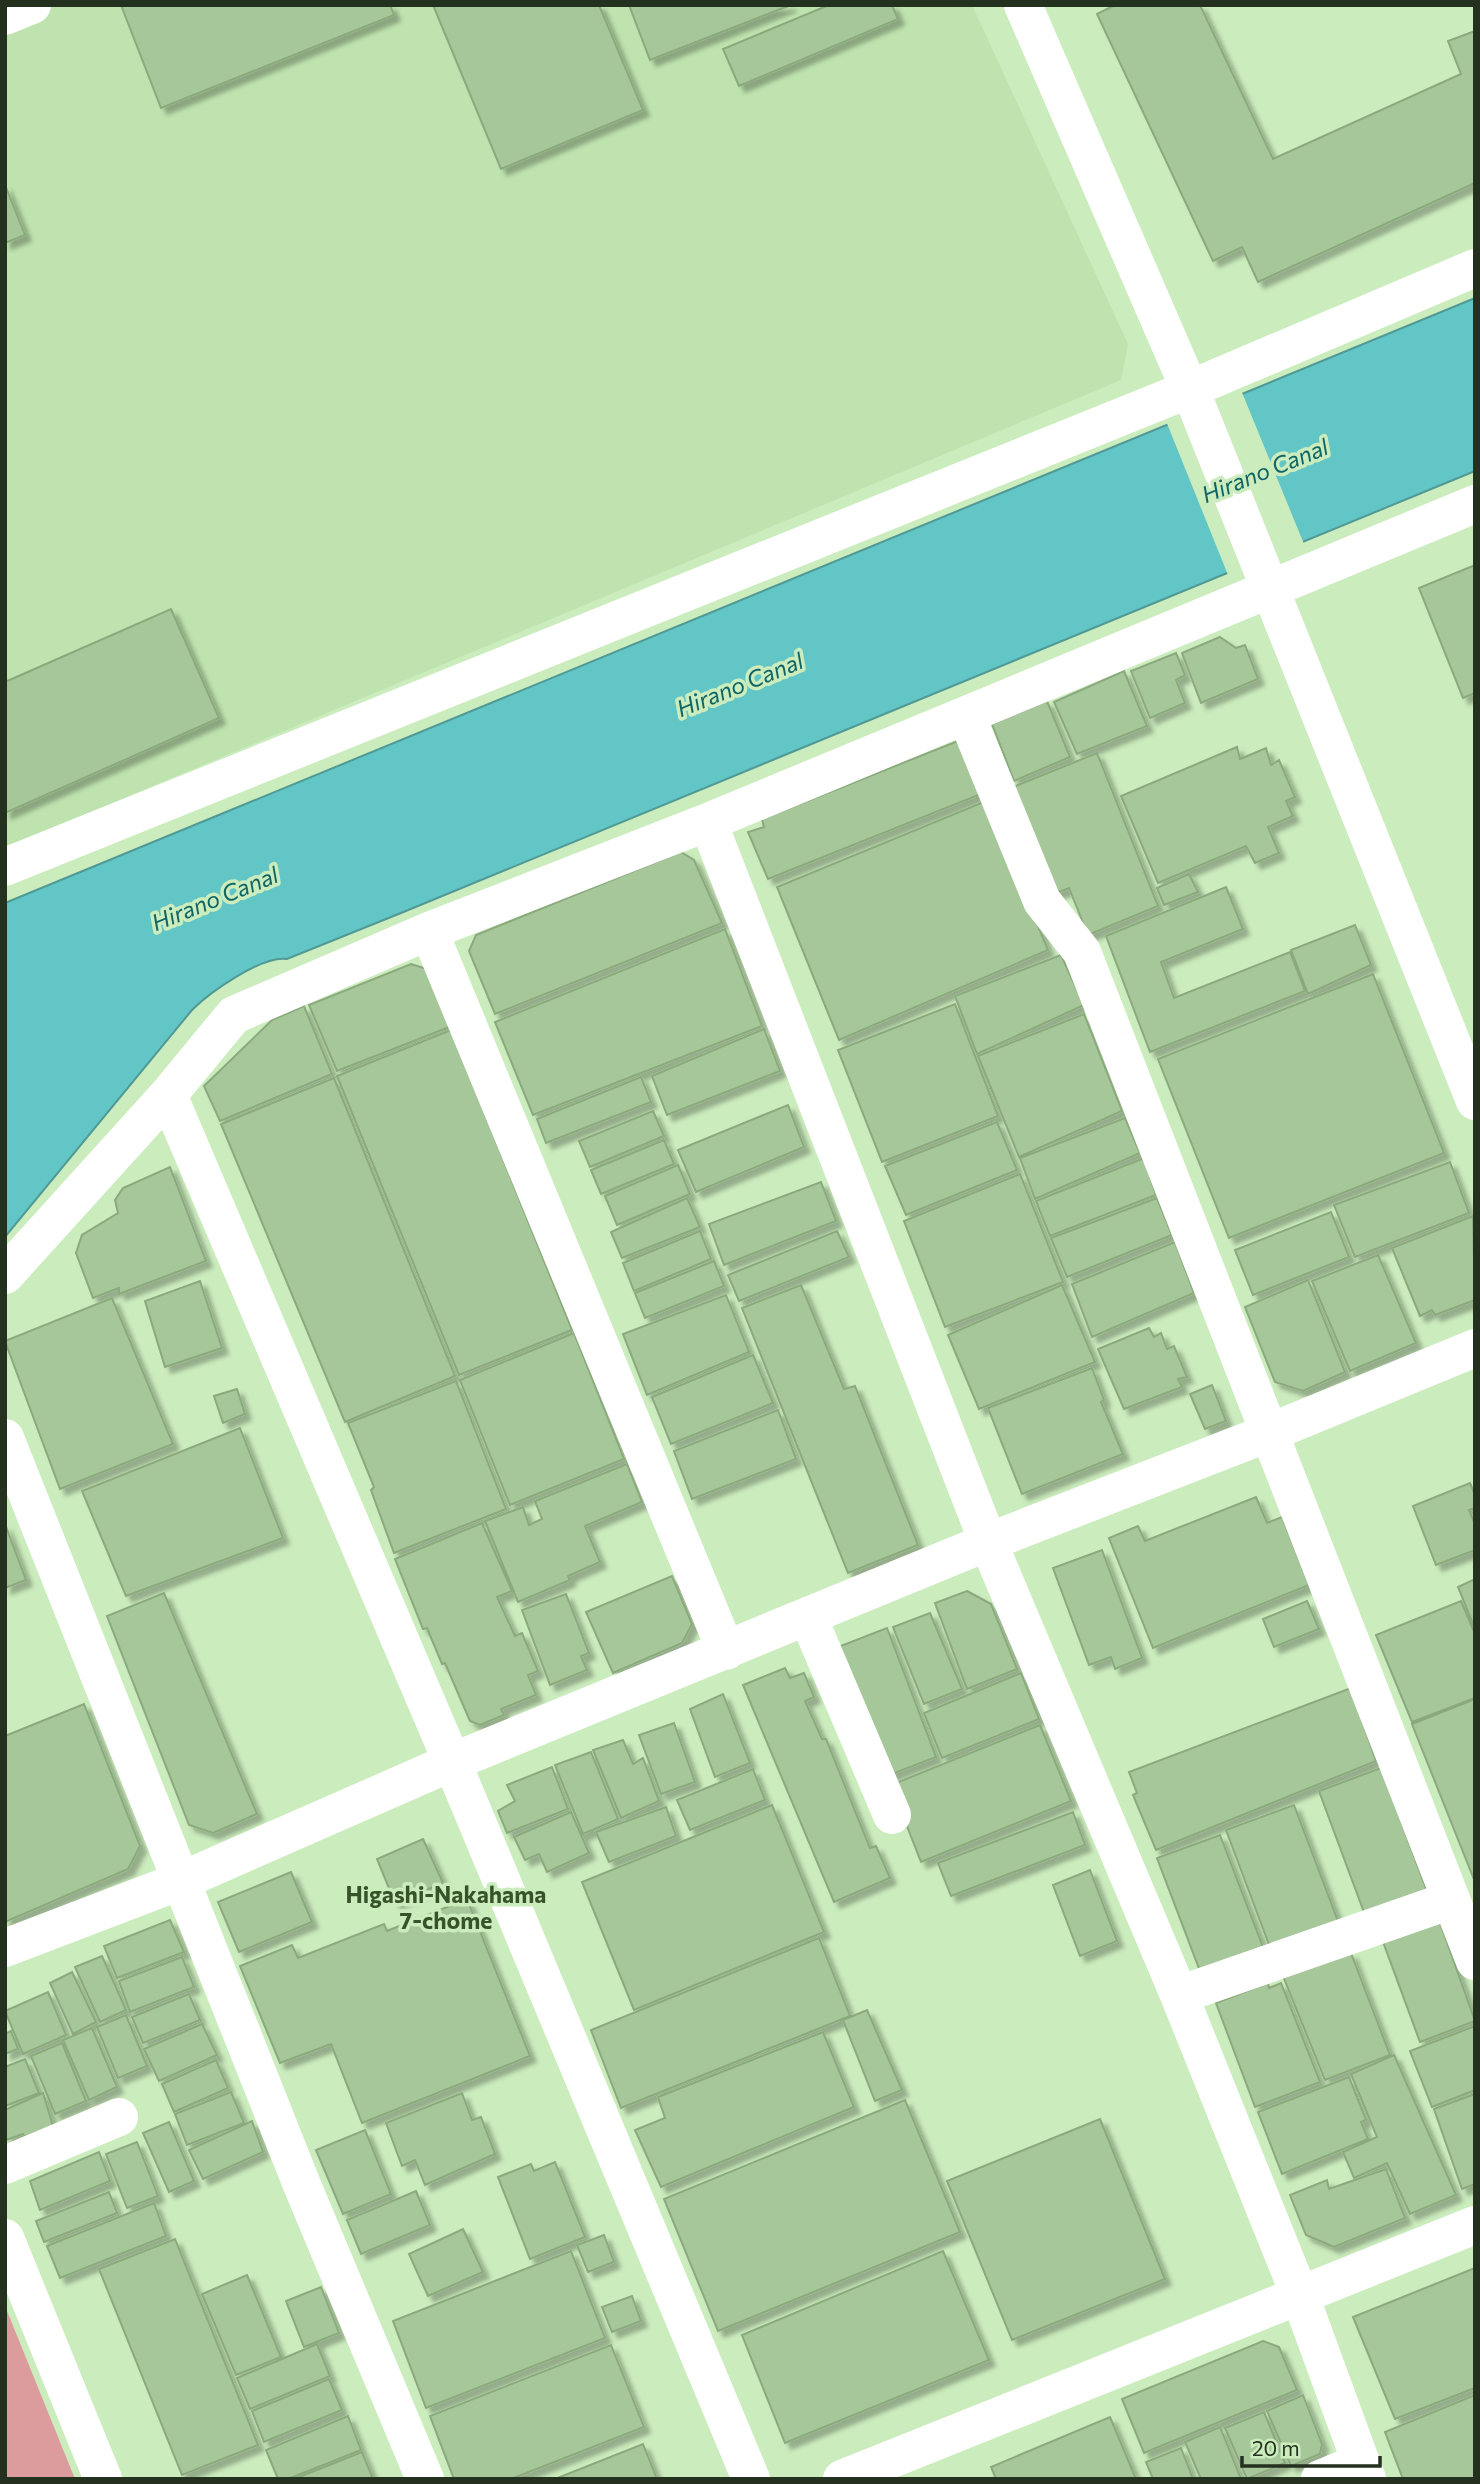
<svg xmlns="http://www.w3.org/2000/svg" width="1480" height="2484" font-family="Commissioner,sans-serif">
  <defs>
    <filter id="shadow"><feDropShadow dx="6" dy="6" stdDeviation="2" flood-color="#0004"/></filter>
  </defs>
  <rect width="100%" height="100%" fill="#cbecbd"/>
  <path fill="#bee3ae" d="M5 5H972L1128 344 1121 380 5 848Z"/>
  <path fill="#dc9b9d" d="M5 2306 75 2479H5Z"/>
  <path fill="#62c5c6" stroke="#509994" stroke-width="2" d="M1475 298V471L401 913 287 959C262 955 209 993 192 1010L5 1237V903Z"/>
  <path fill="#cbecbd" d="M1241 390 1304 544 1228 575 1166 421Z"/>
  <path fill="#a6c799" stroke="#8aaa7d" stroke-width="2" filter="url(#shadow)" d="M121 5H390L394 15 161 108Z
    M433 5H599L643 110 501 169Z
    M629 5H791L650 60Z
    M829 5H892L898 19 739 86 723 49Z
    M1115 5H1200L1273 159 1461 74 1448 41 1475 31V183L1258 282 1242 247 1213 261 1097 14Z
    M5 185 25 235 5 243Z
    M1475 565V693L1463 698 1419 588Z
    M171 609 219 718 5 813V682Z
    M1220 637 1236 648 1245 645 1258 679 1201 703 1182 653Z
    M1176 653 1185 675 1176 680 1185 703 1150 718 1131 671Z
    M1124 671 1147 726 1077 754 1054 702Z
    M1047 701 1070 757 1014 781 992 724Z
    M958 741 981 794 768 879 748 832 764 827 762 819Z
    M1237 747 1240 759 1266 748 1271 765 1279 760 1295 797 1286 801 1293 816 1268 827 1279 853 1255 863 1246 846 1158 883 1121 796Z
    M1097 753 1158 906 1088 935 1069 888 1051 895 1008 789Z
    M986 801 1048 950 839 1040 777 887Z
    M681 852 694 860 722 923 495 1014 469 951 476 935Z
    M1189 874 1198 892 1164 905 1157 888Z
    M1226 887 1243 929 1161 962 1174 998 1290 952 1305 991 1150 1052 1106 936Z
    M1355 925 1371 965 1308 994 1291 950Z
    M725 929 762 1026 533 1115 495 1022Z
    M1061 955 1084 1005 977 1054 955 996Z
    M411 964 427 969 452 1026 337 1071 309 1005Z
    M1373 974 1444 1153 1229 1238 1158 1059Z
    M955 1004 998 1116 882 1162 838 1050Z
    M304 1006 332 1074 220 1121 204 1086 272 1020Z
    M1084 1014 1122 1111 1019 1157 978 1056Z
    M764 1029 780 1071 667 1115 652 1076Z
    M451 1030 572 1330 459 1375 337 1076Z
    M641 1077 651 1102 546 1143 537 1119Z
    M334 1078 455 1376 345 1422 221 1124Z
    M788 1105 804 1147 696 1192 678 1150Z
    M653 1111 664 1136 590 1167 579 1141Z
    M1125 1118 1140 1153 1035 1199 1020 1158Z
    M997 1122 1017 1170 906 1215 885 1166Z
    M664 1140 674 1164 601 1194 591 1170Z
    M1144 1158 1156 1195 1050 1236 1036 1201Z
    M1450 1162 1469 1213 1355 1257 1334 1205Z
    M678 1165 690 1194 617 1225 605 1196Z
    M170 1167 206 1261 119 1294V1288L93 1298 76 1253 82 1235 118 1213 115 1200 123 1188Z
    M1020 1174 1063 1282 945 1327 904 1221Z
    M821 1182 836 1221 724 1265 709 1224Z
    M687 1198 700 1227 622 1258 611 1232Z
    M1157 1198 1172 1235 1067 1277 1051 1238Z
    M1331 1212 1349 1257 1253 1295 1235 1250Z
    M1473 1216 1475 1300 1435 1315 1432 1310 1420 1316 1392 1248Z
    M700 1231 711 1259 634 1291 623 1263Z
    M837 1231 849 1257 739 1301 728 1275Z
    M1175 1242 1194 1293 1092 1337 1072 1284Z
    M1378 1255 1416 1343 1350 1371 1312 1281Z
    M714 1261 724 1286 645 1318 635 1293Z
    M1308 1280 1345 1372 1303 1391 1275 1382 1245 1307Z
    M200 1281 222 1348 165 1367 145 1301Z
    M801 1285 844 1389 855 1386 918 1545 848 1573 742 1308Z
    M1062 1285 1095 1362 979 1409 948 1335Z
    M726 1295 749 1352 647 1395 623 1334Z
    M112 1298 173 1444 60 1489 5 1341Z
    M1149 1328 1154 1337 1161 1333 1167 1349 1174 1346 1187 1377 1178 1379 1182 1387 1124 1409 1098 1349Z
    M574 1333 624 1459 510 1505 460 1380Z
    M753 1355 773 1403 671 1444 652 1397Z
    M1092 1368 1104 1400 1101 1402 1123 1454 1022 1494 988 1408Z
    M456 1381 506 1509 394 1553 371 1490 374 1487 348 1423Z
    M1212 1385 1226 1421 1205 1429 1190 1394Z
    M237 1389 245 1414 223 1423 214 1396Z
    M778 1410 796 1459 692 1499 674 1451Z
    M240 1428 283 1538 126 1596 82 1491Z
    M627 1464 642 1502 585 1526 600 1562 568 1576 570 1580 518 1602 485 1521 523 1507 529 1525 542 1519 535 1501Z
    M1470 1483 1475 1495V1508L1469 1510 1475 1524V1550L1436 1565 1413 1506Z
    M1256 1497 1267 1523 1282 1517 1309 1585 1153 1648 1109 1538 1138 1526 1145 1541Z
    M482 1523 512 1591 497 1597 515 1636 522 1633 538 1671 528 1675 536 1695 501 1709 504 1715 480 1725 470 1721 445 1663 442 1664 427 1628 423 1629 395 1559Z
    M5 1524 26 1580 5 1588Z
    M1102 1550 1142 1658 1115 1669 1111 1657 1089 1665 1053 1568Z
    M672 1576 692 1624 682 1643 613 1673 586 1612Z
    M1475 1579V1629L1458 1587Z
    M967 1591 991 1604 1017 1669 967 1689 935 1603Z
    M164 1593 257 1814 213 1833 189 1825 107 1616Z
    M566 1594 589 1653 581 1656 587 1670 550 1685 522 1610Z
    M1307 1601 1319 1629 1274 1647 1263 1619Z
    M1461 1601 1475 1634V1698L1412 1722 1376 1635Z
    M930 1613 962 1689 924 1704 893 1627Z
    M887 1628 936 1757 887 1776 838 1647Z
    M785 1668 790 1678 804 1673 814 1697 805 1701 822 1739H826L870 1848 876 1846 890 1878 834 1902 743 1685Z
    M1021 1673 1039 1719 942 1758 924 1713Z
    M1351 1688 1376 1761 1156 1850 1133 1795 1137 1793 1129 1772Z
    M723 1694 750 1763 715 1777 690 1709Z
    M1475 1699V1882L1412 1724Z
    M84 1704 140 1846 128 1869 5 1922V1736Z
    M674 1723 695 1782 661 1794 639 1735Z
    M1040 1725 1071 1801 921 1862 891 1785Z
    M623 1740 633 1764 643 1758 659 1801 621 1818 593 1750Z
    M591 1752 618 1819 583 1834 555 1765Z
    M552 1767 568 1809 507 1833 498 1811 515 1801 507 1785Z
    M1381 1768 1427 1891 1365 1915 1319 1791Z
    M753 1769 765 1800 690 1830 677 1800Z
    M772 1805 824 1932 634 2010 582 1882Z
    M1294 1805 1339 1924 1271 1950 1226 1830Z
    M666 1807 676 1836 609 1862 596 1832Z
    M571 1812 589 1853 547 1872 539 1854 525 1860 514 1837Z
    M1073 1812 1085 1845 951 1896 938 1863Z
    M1220 1835 1266 1955 1203 1979 1157 1858Z
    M423 1839 443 1883 395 1903 377 1859Z
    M1090 1870 1117 1941 1080 1956 1053 1885Z
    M291 1872 312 1922 239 1952 218 1902Z
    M467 1899 530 2056 362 2123 331 2044 280 2063 240 1966 292 1945 298 1958 384 1924 387 1931Z
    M1438 1917 1475 2021 1420 2042 1382 1939Z
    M170 1920 184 1952 117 1978 104 1946Z
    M819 1938 850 2016 621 2108 591 2030Z
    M1351 1953 1390 2055 1325 2080 1283 1976Z
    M102 1956 126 2010 100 2022 75 1967Z
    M182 1957 194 1987 130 2012 119 1981Z
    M72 1972 96 2022 73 2034 50 1983Z
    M1268 1983 1269 1988 1281 1983 1320 2082 1255 2107 1216 2003Z
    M48 1992 66 2035 23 2054 5 2011Z
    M189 1994 200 2020 143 2043 132 2017Z
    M867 2010 902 2090 875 2101 843 2020Z
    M126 2015 147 2066 118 2078 97 2027Z
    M202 2024 217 2055 159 2081 144 2049Z
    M1475 2026V2090L1432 2107 1410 2051Z
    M92 2028 117 2087 89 2100 63 2040Z
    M11 2031 18 2049 5 2054V2034Z
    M823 2032 854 2107 661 2187 635 2130 665 2118 658 2097Z
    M62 2043 86 2101 55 2114 31 2056Z
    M1394 2055 1456 2195 1410 2214 1387 2163 1354 2178 1343 2152 1377 2137 1351 2074Z
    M25 2059 39 2093 5 2106V2067Z
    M216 2060 228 2088 174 2112 162 2084Z
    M1349 2077 1366 2120 1361 2122 1368 2139 1282 2174 1258 2112Z
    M231 2092 244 2123 187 2145 175 2114Z
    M43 2093 53 2126 25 2137 23 2134 6 2140 5 2110Z
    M462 2093 472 2120 481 2117 495 2154 425 2185 415 2160 402 2166 386 2123Z
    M1475 2094V2184L1462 2189 1434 2109Z
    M905 2100 960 2232 718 2331 664 2199Z
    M1100 2119 1165 2279 1012 2340 947 2181Z
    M252 2121 263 2152 203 2179 189 2150Z
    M169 2122 194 2181 169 2192 143 2133Z
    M365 2130 391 2194 343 2214 316 2150Z
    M137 2142 158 2196 127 2208 106 2154Z
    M99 2152 110 2181 40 2210 30 2181Z
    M555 2162 585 2237 530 2259 498 2177 531 2164 534 2171Z
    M1386 2169 1405 2218 1334 2247 1306 2235 1290 2195 1327 2180 1329 2189Z
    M416 2191 430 2225 361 2254 347 2220Z
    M109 2192 117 2213 44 2242 36 2221Z
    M154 2203 166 2236 60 2278 47 2246Z
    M463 2229 483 2272 428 2296 409 2254Z
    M604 2235 614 2262 588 2272 577 2245Z
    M175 2239 258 2445 182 2475 99 2269Z
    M571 2251 605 2338 426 2408 393 2321Z
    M943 2251 989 2360 785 2443 742 2335Z
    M1475 2268V2388L1395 2419 1353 2317Z
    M247 2275 281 2357 236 2375 202 2294Z
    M321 2287 339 2333 304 2347 286 2301Z
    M632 2296 641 2321 612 2332 602 2307Z
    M1263 2341 1279 2347 1297 2390 1144 2453 1122 2399Z
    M317 2344 330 2376 250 2409 237 2378Z
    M611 2345 644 2427 511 2479H454L430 2416Z
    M329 2379 342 2410 264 2442 252 2411Z
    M1303 2395 1322 2444 1320 2454 1291 2466 1267 2411Z
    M1475 2395V2479H1403L1385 2432Z
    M1264 2412 1285 2463 1247 2479 1225 2428Z
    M348 2416 361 2450 288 2479H278L266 2450Z
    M1110 2417 1136 2479H996L991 2467Z
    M1220 2427 1241 2479H1201L1185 2442Z
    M643 2444 657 2479H555Z
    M1181 2448 1193 2479H1153L1146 2462Z
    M362 2452 373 2479H294Z"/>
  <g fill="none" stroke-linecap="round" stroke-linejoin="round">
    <path stroke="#fff" stroke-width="38" d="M1023 5 1196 404 1475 1101
      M5 16 32 5
      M966 715 1042 901 1082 952 1475 1961
      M708 822 988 1542 1179 1995 1300 2296 1367 2479
      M5 867 1190 389 1475 268
      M429 931 726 1651
      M168 1095 452 1762 751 2479
      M5 1275 168 1095 234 1015 429 931 708 822 1475 504
      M5 1438 302 2185 425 2479
      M808 1617 892 1815
      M5 1948 183 1880 452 1762 988 1542 1271 1432 1475 1348
      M1179 1995 1451 1900
      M5 2165 119 2117
      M5 2238 103 2479
      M842 2479 1475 2225
      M1320 2479 1361 2462"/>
  </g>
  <g text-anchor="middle" stroke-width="7" stroke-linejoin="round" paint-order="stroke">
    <g font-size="23" font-style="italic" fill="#0f6465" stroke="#cbecbd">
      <text transform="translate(1265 471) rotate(-22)" y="8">Hirano Canal</text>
      <text transform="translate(740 685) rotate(-22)" y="8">Hirano Canal</text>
      <text transform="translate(215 899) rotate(-22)" y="8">Hirano Canal</text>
    </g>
    <g font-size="23" font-weight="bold" fill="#37532a" stroke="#cbecbd">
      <text x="446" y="1903">Higashi-Nakahama<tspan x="446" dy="26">7-chome</tspan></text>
    </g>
  </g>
  <rect width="1480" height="2484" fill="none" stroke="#25311f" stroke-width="14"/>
  <path d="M1242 2456v10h138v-10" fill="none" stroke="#25311f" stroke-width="3.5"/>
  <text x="1252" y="2456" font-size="21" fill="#25311f" stroke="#cbecbd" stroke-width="5" paint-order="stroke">20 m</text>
</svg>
